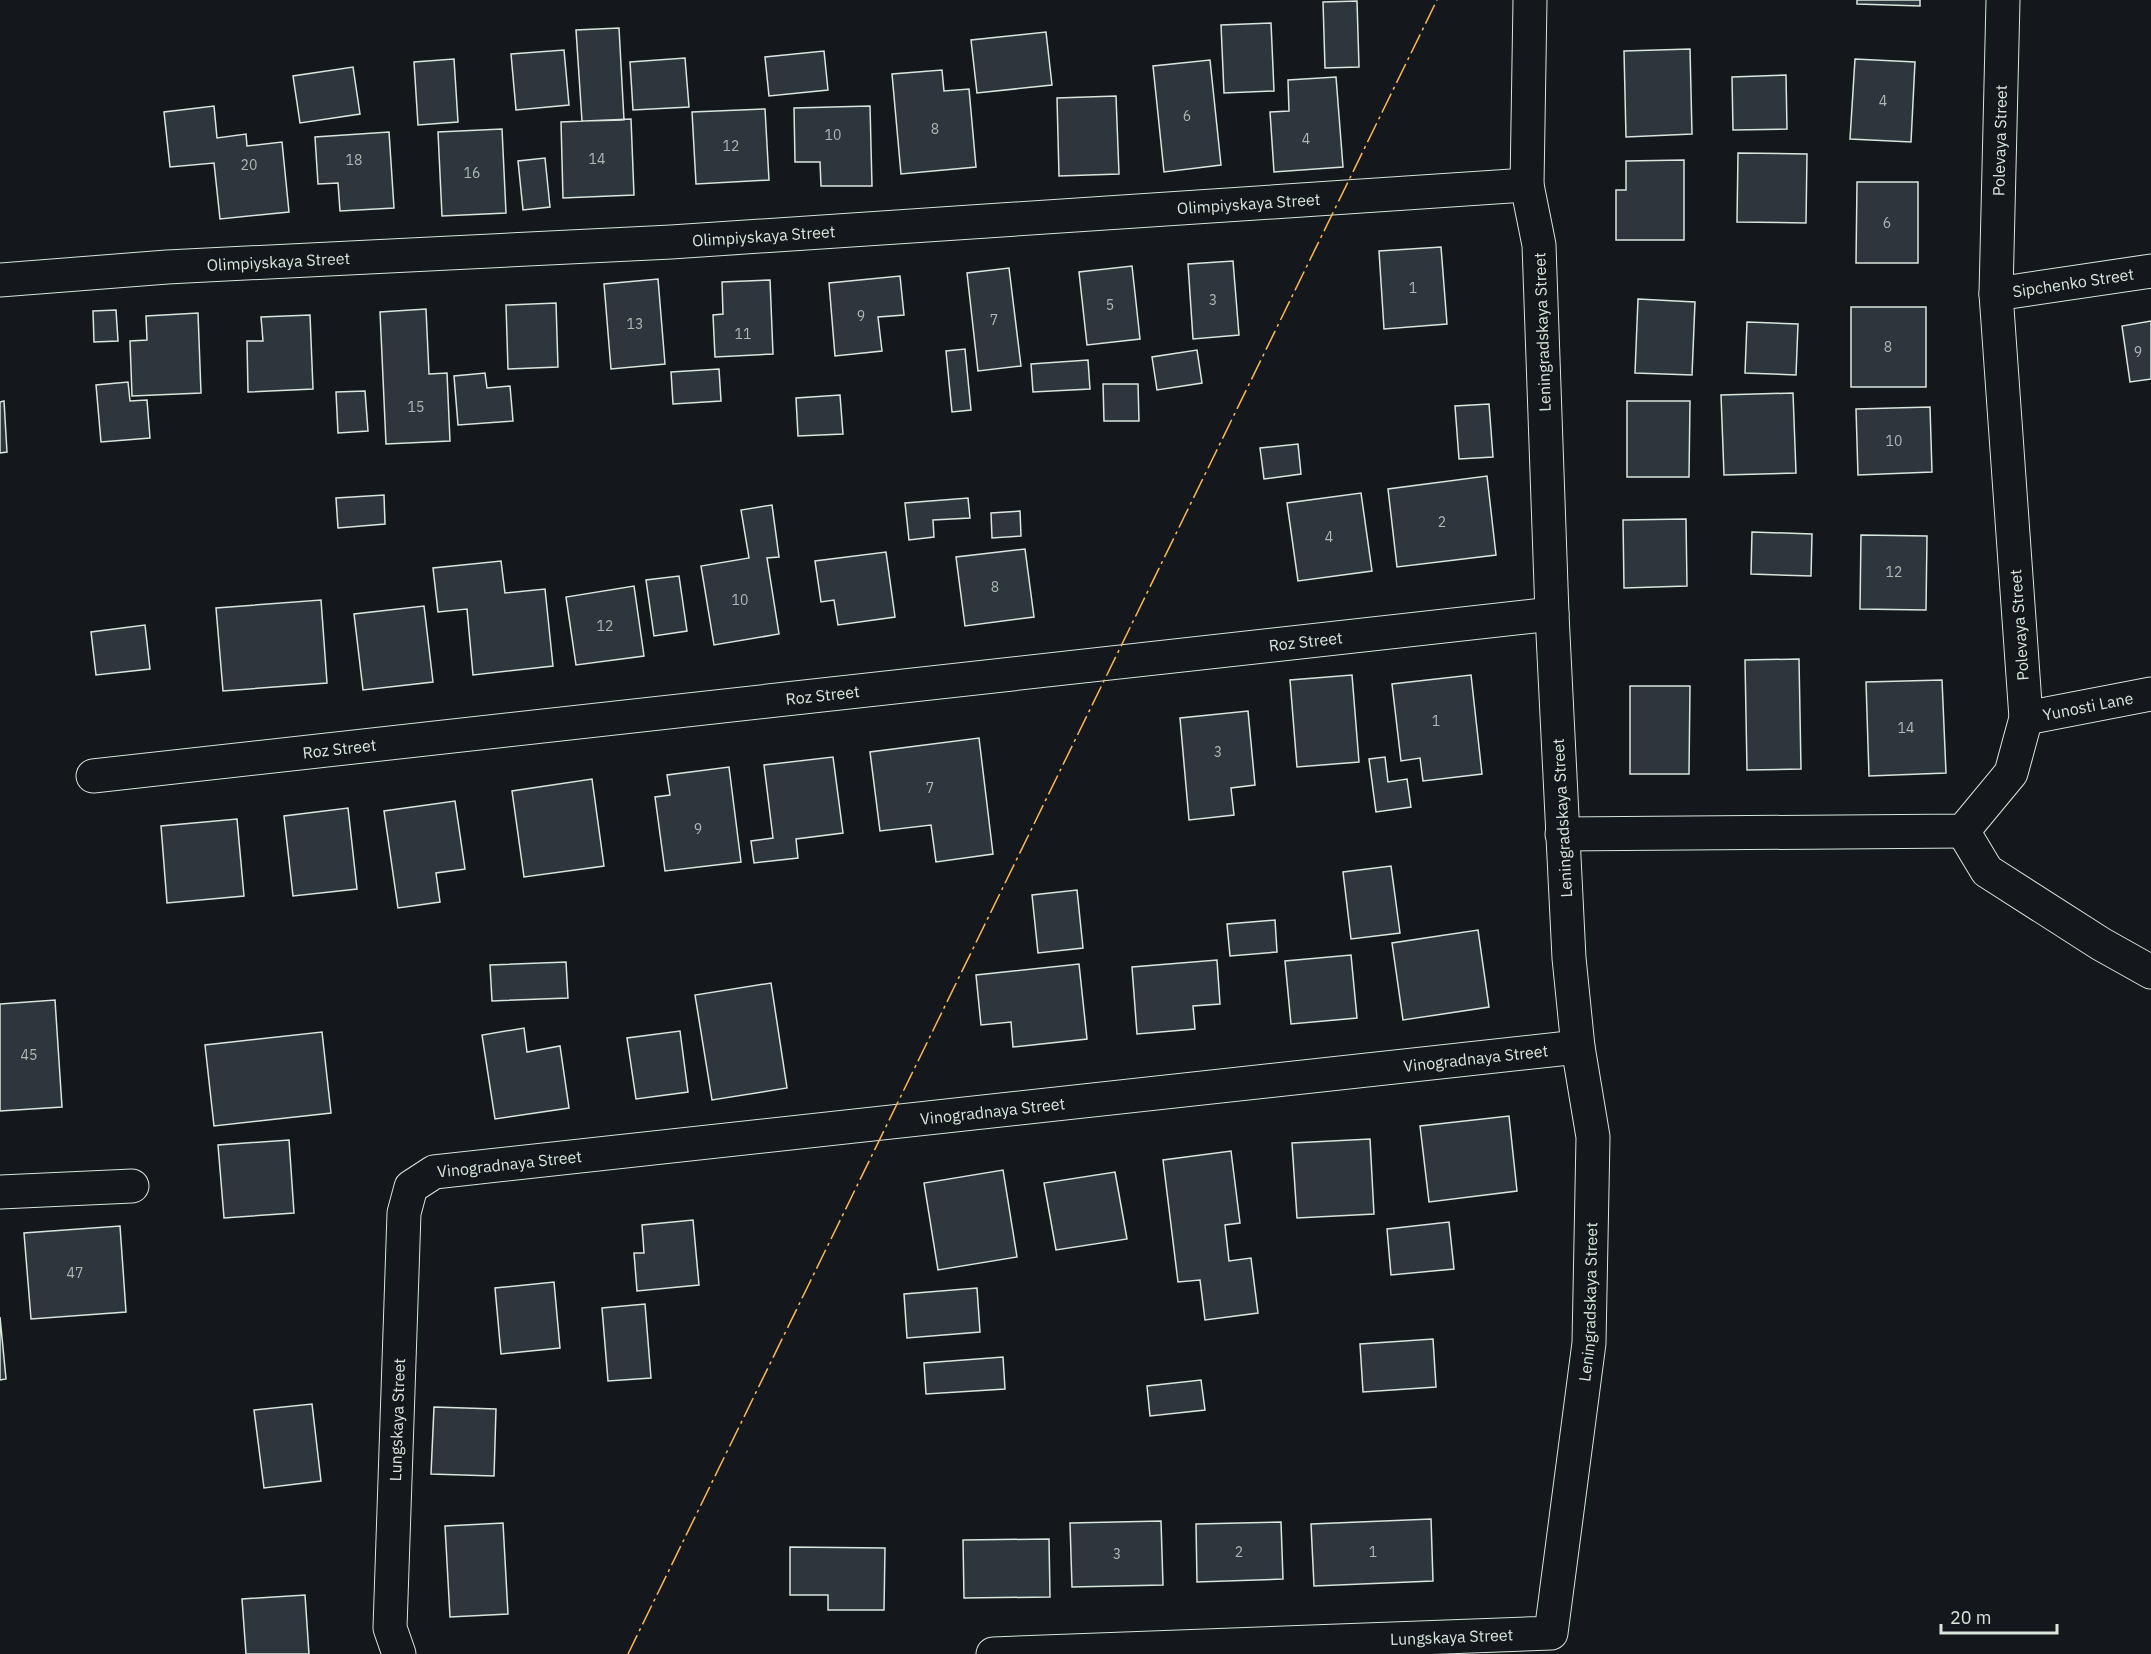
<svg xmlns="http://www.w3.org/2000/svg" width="2151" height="1654" font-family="'IBM Plex Sans',sans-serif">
  <rect width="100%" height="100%" fill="#14181c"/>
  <path fill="#2c363c" stroke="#d8e6dc" stroke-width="1.5" d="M1857 0H1920V6L1857 4Z
    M1357 1 1359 67 1325 68 1323 2Z
    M1271 23 1274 91 1224 93 1221 25Z
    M619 28 624 120 582 121 576 30Z
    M1046 32 1052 85 977 93 971 40Z
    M1690 49 1692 134 1626 137 1624 51Z
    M564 50 569 105 516 110 511 54Z
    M824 51 828 90 769 96 765 57Z
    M685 58 689 107 633 110 630 62Z
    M454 59 458 122 418 125 414 62Z
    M1855 59 1915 62 1911 142 1850 139Z
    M1210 60 1221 165 1164 172 1153 66Z
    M353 67 360 114 300 123 293 76Z
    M942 70 944 91 969 89 976 167 901 174 892 74Z
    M1786 75 1787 129 1733 130 1732 77Z
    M1336 77 1343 167 1274 172 1270 112 1289 111 1288 80Z
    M1116 96 1119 174 1059 176 1057 98Z
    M214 106 217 138 246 134 247 146 282 142 289 212 220 219 214 163 170 167 164 112Z
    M870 106 872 186H821L820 162H795L794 108Z
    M765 109 769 180 696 184 692 112Z
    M631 119 634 195 563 198 561 122Z
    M502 129 506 213 442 216 438 132Z
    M389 132 394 208 340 211 338 183 318 184 315 137Z
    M1738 153 1807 154 1806 223 1737 222Z
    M545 158 550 207 523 210 518 161Z
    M1684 160V240H1616V190H1626V161Z
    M1857 182H1918V263H1856Z
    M1441 247 1447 324 1384 329 1379 251Z
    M1233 261 1239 335 1193 339 1188 264Z
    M1132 266 1140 339 1087 345 1079 272Z
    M1009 268 1021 366 978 371 967 273Z
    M900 276 904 315 878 317 882 351 835 356 829 283Z
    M658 279 665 364 611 369 604 284Z
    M770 280 773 354 715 357 713 315 723 314 722 282Z
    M1638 299 1695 302 1692 375 1635 373Z
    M556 303 558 367 508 369 506 305Z
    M1851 307H1926V387H1851Z
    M426 309 429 374 447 373 450 441 386 444 380 312Z
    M116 310 118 341 94 342 93 311Z
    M198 313 201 393 132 396 130 341 147 340 146 316Z
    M310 315 313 389 248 392 247 341H263L261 317Z
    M2151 321V379L2130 382 2122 326Z
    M1747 322 1798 324 1796 375 1745 373Z
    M965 349 971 410 952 412 946 351Z
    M1197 350 1202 383 1157 390 1152 357Z
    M1088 360 1090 389 1033 392 1031 364Z
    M719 369 721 401 673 404 671 372Z
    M485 373 487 388 510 386 513 421 458 425 454 376Z
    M128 382 130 401 147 400 150 438 101 442 96 385Z
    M1103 384H1138L1139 421H1104Z
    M365 391 368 431 338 433 336 392Z
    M1793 393 1796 473 1724 475 1721 395Z
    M840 395 843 434 798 436 796 398Z
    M4 401 7 452 0 453V402Z
    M1627 401H1690L1689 477H1627Z
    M1489 404 1493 457 1459 459 1455 406Z
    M1930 407 1932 472 1858 475 1856 409Z
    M1298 444 1301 474 1264 479 1260 448Z
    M1487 476 1496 555 1397 567 1388 489Z
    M1361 493 1372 571 1298 581 1287 503Z
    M384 495 385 524 338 528 336 498Z
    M968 498 970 518 933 520 934 537 909 540 905 503Z
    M772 505 779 557 767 558 779 634 714 645 701 566 749 558 741 510Z
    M1020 511 1021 536 992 538 991 513Z
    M1686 519 1687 586 1624 588 1623 520Z
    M1752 532 1812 534 1811 576 1751 574Z
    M1861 535 1927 536 1926 610 1860 609Z
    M1025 549 1034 617 965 626 956 557Z
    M886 552 895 617 838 625 834 600 821 602 815 561Z
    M501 561 505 593 545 589 553 666 473 675 467 609 438 612 433 568Z
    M679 576 687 631 654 636 646 580Z
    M634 586 644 656 576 665 566 597Z
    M321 600 327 683 223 691 216 608Z
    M424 606 433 682 363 690 354 614Z
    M145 625 150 669 96 675 91 632Z
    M1799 659 1801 769 1747 770 1745 660Z
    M1352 675 1359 762 1297 767 1290 680Z
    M1471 675 1482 774 1423 781 1420 758 1401 761 1392 684Z
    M1942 680 1946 773 1869 776 1866 682Z
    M1630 686H1690L1689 774H1630Z
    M1248 711 1255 785 1231 788 1234 815 1189 820 1180 718Z
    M979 738 993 854 936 862 931 825 880 831 870 752Z
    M833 757 843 833 796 839 798 858 754 863 751 841 773 838 764 765Z
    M1385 757 1388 782 1407 779 1411 807 1376 812 1369 759Z
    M729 767 741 862 665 871 655 797 670 795 667 775Z
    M592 779 604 866 524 877 512 791Z
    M455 801 465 869 436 873 440 902 398 908 384 811Z
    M348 808 357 889 293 896 284 816Z
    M237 819 244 896 167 903 161 826Z
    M1391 866 1400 933 1351 939 1343 872Z
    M1077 890 1083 948 1038 953 1032 895Z
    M1275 920 1277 952 1230 956 1227 924Z
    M1478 930 1489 1007 1403 1020 1392 943Z
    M1351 955 1357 1018 1291 1024 1285 961Z
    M1217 960 1220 1004 1193 1006 1195 1029 1137 1034 1132 967Z
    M566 962 568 998 492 1001 490 965Z
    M1079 964 1087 1039 1013 1047 1011 1022 981 1025 976 975Z
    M771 983 787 1088 712 1100 695 995Z
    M55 1000 62 1107 0 1111V1004Z
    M524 1028 527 1052 560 1046 569 1108 495 1119 482 1035Z
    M680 1031 688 1092 636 1099 627 1038Z
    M322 1032 331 1113 214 1126 205 1045Z
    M1509 1116 1517 1191 1429 1202 1420 1126Z
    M1370 1139 1374 1214 1297 1218 1292 1143Z
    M289 1140 294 1213 224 1218 218 1145Z
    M1231 1151 1240 1223 1225 1225 1229 1261 1251 1258 1258 1313 1205 1320 1200 1280 1178 1282 1163 1160Z
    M1003 1170 1017 1257 938 1270 924 1183Z
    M1115 1172 1127 1239 1056 1250 1044 1183Z
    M693 1220 699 1285 637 1291 634 1253H644L642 1225Z
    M1449 1222 1454 1269 1391 1275 1387 1229Z
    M120 1226 126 1312 31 1319 24 1233Z
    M554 1282 560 1348 501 1354 495 1288Z
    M977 1288 980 1332 907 1338 904 1294Z
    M645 1304 651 1378 608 1381 602 1308Z
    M0 1317 6 1379 0 1380Z
    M1433 1339 1436 1387 1363 1392 1360 1344Z
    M1003 1357 1005 1389 926 1394 924 1363Z
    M1201 1380 1205 1410 1150 1416 1147 1386Z
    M312 1404 321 1481 264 1488 254 1410Z
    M434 1407 496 1409 494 1476 431 1474Z
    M1431 1519 1433 1581 1314 1586 1311 1524Z
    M1161 1521 1163 1585 1072 1587 1070 1523Z
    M1281 1522 1283 1579 1197 1582 1196 1524Z
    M503 1523 508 1614 450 1617 445 1526Z
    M1049 1539 1050 1597 964 1598 963 1540Z
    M790 1547 885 1548 884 1610H828V1595H790Z
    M305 1595 309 1654H246L242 1599Z"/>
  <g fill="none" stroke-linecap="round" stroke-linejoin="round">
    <g stroke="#d8e6dc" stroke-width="35">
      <g id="street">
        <path id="s1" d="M0 280 167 267 671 242 1527 185"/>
        <path id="s2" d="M1996 294 2151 271"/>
        <path id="s3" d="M2026 718 2151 694"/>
        <path id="s4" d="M93 776 1552 614"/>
        <path d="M1963 831 1987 871 2101 944 2151 972"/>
        <path id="s5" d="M1562 834 1963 831 2011 773 2026 718 1996 294 2003 0"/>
        <path d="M0 1192 132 1186"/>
        <path id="s6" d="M399 1654 390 1628 404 1213 411 1187 434 1172 1578 1047"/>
        <path id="s7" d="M993 1654 1551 1633 1589 1343 1593 1137 1578 1047 1569 958 1552 614 1539 245 1527 185 1530 0"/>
      </g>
    </g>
    <use href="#street" stroke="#14181c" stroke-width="33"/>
    <path stroke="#ffb74d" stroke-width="1.5" stroke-dasharray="21 4.5 3 4.5" stroke-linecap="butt" d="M628 1654 1437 0"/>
  </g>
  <g text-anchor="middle" stroke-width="4.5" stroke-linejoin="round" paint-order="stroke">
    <g font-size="14" fill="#adbab4">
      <text x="1883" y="106">4</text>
      <text x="1187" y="121">6</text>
      <text x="935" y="134">8</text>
      <text x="833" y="140">10</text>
      <text x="1306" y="144">4</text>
      <text x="731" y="151">12</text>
      <text x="597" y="164">14</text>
      <text x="354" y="165">18</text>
      <text x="249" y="170">20</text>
      <text x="472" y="178">16</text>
      <text x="1887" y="228">6</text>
      <text x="1413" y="293">1</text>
      <text x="1213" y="305">3</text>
      <text x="1110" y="310">5</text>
      <text x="861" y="321">9</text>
      <text x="994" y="325">7</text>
      <text x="635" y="329">13</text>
      <text x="743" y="339">11</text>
      <text x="1888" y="352">8</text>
      <text x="2138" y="357">9</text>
      <text x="416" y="412">15</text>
      <text x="1894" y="446">10</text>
      <text x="1442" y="527">2</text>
      <text x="1329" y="542">4</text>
      <text x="1894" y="577">12</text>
      <text x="995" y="592">8</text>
      <text x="740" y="605">10</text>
      <text x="605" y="631">12</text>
      <text x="1436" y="726">1</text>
      <text x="1906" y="733">14</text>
      <text x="1218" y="757">3</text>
      <text x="930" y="793">7</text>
      <text x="698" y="834">9</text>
      <text x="29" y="1060">45</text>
      <text x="75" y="1278">47</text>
      <text x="1239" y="1557">2</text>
      <text x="1373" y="1557">1</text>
      <text x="1117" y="1559">3</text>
    </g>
    <g font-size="16" fill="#d8e6dc" stroke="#14181c">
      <text dy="6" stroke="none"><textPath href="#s5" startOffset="1112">Polevaya Street</textPath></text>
      <text dy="6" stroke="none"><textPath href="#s1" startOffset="1251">Olimpiyskaya Street</textPath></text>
      <text dy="6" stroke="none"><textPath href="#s1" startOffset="765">Olimpiyskaya Street</textPath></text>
      <text dy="6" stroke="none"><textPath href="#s1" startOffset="279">Olimpiyskaya Street</textPath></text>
      <text dy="6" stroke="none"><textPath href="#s2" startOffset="78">Sipchenko Street</textPath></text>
      <text transform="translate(1542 332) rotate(-92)" y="6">Leningradskaya Street</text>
      <text transform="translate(2019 625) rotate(-94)" y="6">Polevaya Street</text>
      <text dy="6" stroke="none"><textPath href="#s4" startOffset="1220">Roz Street</textPath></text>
      <text dy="6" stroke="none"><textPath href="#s4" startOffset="734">Roz Street</textPath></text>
      <text dy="6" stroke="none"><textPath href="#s3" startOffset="63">Yunosti Lane</textPath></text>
      <text dy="6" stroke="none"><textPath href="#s4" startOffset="248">Roz Street</textPath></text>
      <text transform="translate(1562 818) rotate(-93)" y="6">Leningradskaya Street</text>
      <text dy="6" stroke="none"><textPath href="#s6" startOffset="1545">Vinogradnaya Street</textPath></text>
      <text dy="6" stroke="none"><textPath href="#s6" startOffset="1059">Vinogradnaya Street</textPath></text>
      <text dy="6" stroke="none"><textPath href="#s6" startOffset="573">Vinogradnaya Street</textPath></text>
      <text dy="6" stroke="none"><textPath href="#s7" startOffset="892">Leningradskaya Street</textPath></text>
      <text dy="6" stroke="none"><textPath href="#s6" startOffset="236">Lungskaya Street</textPath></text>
      <text dy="6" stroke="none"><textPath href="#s7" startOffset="459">Lungskaya Street</textPath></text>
    </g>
  </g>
  <path d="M1941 1624v9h116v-9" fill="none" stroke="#d8e6dc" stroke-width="3"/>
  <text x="1950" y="1624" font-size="18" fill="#d8e6dc" stroke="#14181c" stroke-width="4.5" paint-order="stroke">20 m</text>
</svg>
